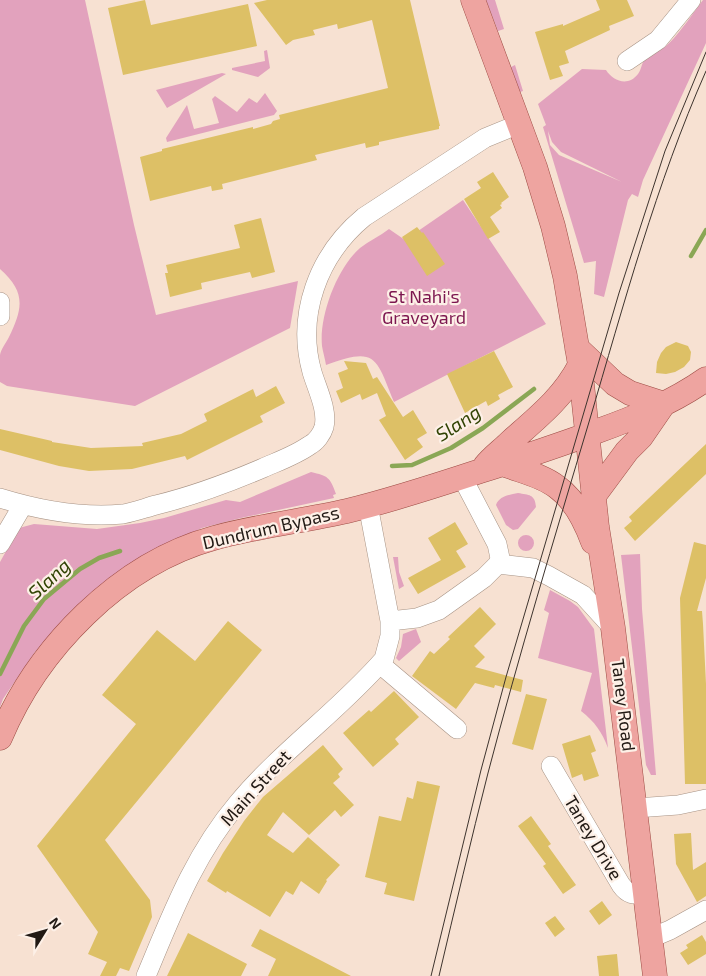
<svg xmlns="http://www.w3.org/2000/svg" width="706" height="976" font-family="'Exo 2',sans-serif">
  <rect width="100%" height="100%" fill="#f7e1d2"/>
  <path fill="#e2a2bd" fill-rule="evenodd" d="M0 0H85L134 225 156 315 298 281 290 328 135 406 7 386 0 382C0 373 0 363 0 355 1 349 6 343 9 337 23 308 26 292 0 269Z
    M486 0H495L504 29 498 31Z
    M703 0H706V43L643 180 638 197 632 194 628 200 604 297 594 294 596 261 584 263 543 127 546 125 538 104 582 69 606 70C613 81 628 87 638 74 642 69 641 63 646 58 652 53 660 51 666 46 678 36 693 13 703 0ZM548 131 552 142 561 152 622 182 559 155 550 145Z
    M267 50 270 68 258 77 232 70V68L265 61 264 51Z
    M515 65 523 91 520 92 511 67Z
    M222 73 226 74 167 108 156 90Z
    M265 93 277 111 274 115 167 142 166 138 187 105 194 129 219 123 212 99 215 96 237 112 249 98 257 103Z
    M463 200 546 324 394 402C376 358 377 346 326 365 325 359 323 352 322 346 319 316 337 268 360 248 369 241 380 236 389 229L405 240Z
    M311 472C328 476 330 477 336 494L333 495 334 498 241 518 202 528 159 549 107 581 72 610 35 652 3 699 0 707V562L19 528 34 524 97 529 140 523 164 518 226 500 240 502Z
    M518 493C529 495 535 494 536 507L518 529 513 530 506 525 496 505C499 496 509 495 518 493Z
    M518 543a8 8 0 1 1 16 0a8 8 0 1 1-16 0Z
    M640 554 642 609 656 775H651L646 765 621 555Z
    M393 557H398L399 572 404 586 399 589Z
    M550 590 570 601 578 607 594 629 608 748C602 732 595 722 581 711L592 673 538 658 549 613 544 610Z
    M416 629 421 642 399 661 396 658 401 647 403 634Z"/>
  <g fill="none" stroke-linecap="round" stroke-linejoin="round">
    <path stroke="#8aa755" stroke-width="4.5" d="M691 256 706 230
      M392 466 412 465 451 448 483 428 534 389
      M0 674 24 626 44 599 80 569 99 558 120 551"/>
  </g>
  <path fill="#ddc066" d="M145 0 151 25 248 4 257 46 123 75 108 8Z
    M267 0H410L440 126H439V129L379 142V145L366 148 365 143 315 155 317 160 222 184 223 189 212 191 211 186 150 201 140 157 162 151V149L253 127V129L271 124 273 121 280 119 279 115 388 88 372 20 338 29 337 24 313 30 315 35 293 40 286 45 254 3Z
    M596 0H627L634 16 609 26 610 30 565 51 569 63 559 66 563 76 550 80 535 32 563 24V26L600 10Z
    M493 172 509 197 501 203 502 204 500 205 502 208 490 217 500 232 488 239 464 199 481 188 477 182Z
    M261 218 275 272 252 278 250 272 201 283 202 289 170 297 165 273H168L166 265 240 248 234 225Z
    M417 227 422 233 423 232 445 264 427 276 402 237Z
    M676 342 688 346 691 352 690 360 684 367 675 372 666 374 656 373 657 362 661 353 666 347Z
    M494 351 513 387 498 395 500 399 488 406 486 401 465 413 447 374Z
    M344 361 366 363 373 379 377 377 403 417 413 410 427 433 417 439 423 447 405 460 379 420 386 416 377 393 362 400 360 394 341 403 336 391 343 388 338 373 348 369Z
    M276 386 285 403 260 416 263 422 187 460 185 456 132 469 89 471 59 466 0 450V429L52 441V442L91 448 143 446 142 443 181 434 207 421 204 414 253 389 256 397Z
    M706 444V474L635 541 624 528 632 521 629 517Z
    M455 522 468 544 456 551 466 567 418 594 408 578 441 560 428 538Z
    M694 542 706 545V578L697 611H702L703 624 706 684V784H685L680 598Z
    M480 607 496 624 474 646 485 657 475 667 523 680 521 692 495 685 494 688 475 683 456 709 412 676 430 651 434 654 450 639 448 637Z
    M228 621 262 650 105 840 150 900 152 917 129 971 120 968 116 976H100L107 962 88 954 98 932 37 846 136 724 102 695 157 630 195 661Z
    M394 691 419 717 395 739 399 744 373 767 343 733 369 710 371 712Z
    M526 694 547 699 533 750 512 744Z
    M590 735 596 751 591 753 599 776 584 781 582 774 572 778 562 744Z
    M323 745 343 769 338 774 340 777 333 783 354 805 341 817 335 810 309 835 283 812 267 835 293 853 308 837 340 865 326 880 327 881 319 894 301 881 293 895 286 891 270 917 227 891 226 893 207 881 223 853 244 821 263 797Z
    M417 781 440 786 414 901 384 894 387 883 365 877 379 816 401 821 407 797 413 799Z
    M531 816 551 844 548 846 576 885 563 894 543 866 546 864 518 826Z
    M691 833 693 870 706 862V896L697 902 676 864 674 834Z
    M602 901 612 915 599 925 589 911Z
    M555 916 565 929 555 937 545 923Z
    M260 929 351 976H268L276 959 251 946Z
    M188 933 247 964 241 976H167Z
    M702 935 706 942V954L688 965 680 953 688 948 686 945Z
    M617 954 619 976H599L597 956Z"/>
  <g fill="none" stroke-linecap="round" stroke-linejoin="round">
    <g stroke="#a79385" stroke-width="20">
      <path id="minor" d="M627 61 658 40 691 0
        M0 302V316
        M0 498C39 510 81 518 123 514 134 512 145 508 156 505 193 496 228 483 263 468 279 461 296 455 310 445 316 442 322 434 324 427 328 410 317 389 312 372 296 315 318 255 364 217L485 138 519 124
        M0 544 23 505
        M498 564 533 568 549 576 583 595 613 628
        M390 621 417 618 439 610 484 578 498 564 500 558 497 544 462 477
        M380 664 457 729
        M551 766 621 885C628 895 634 895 645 894
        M636 808 678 805 706 799
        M651 938 670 930 706 910
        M146 976C172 914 194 855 238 803 282 750 339 711 384 659L390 636V621L368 505"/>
    </g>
    <g stroke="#9e4c45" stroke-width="25">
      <path id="major" d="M473 0 535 167 553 226 565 276 580 365 597 527 613 628 655 976
        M577 348 615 384 630 393 664 404
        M503 464C520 471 542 475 557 487 574 499 586 523 593 542
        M485 466C492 457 502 450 510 442 537 418 563 398 580 365
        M593 497 627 451 641 437 663 405
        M0 738C37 649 119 564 214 538 257 526 303 521 347 511 401 498 453 480 505 463 535 453 565 443 595 432 634 418 672 403 706 379"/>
    </g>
    <use href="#minor" stroke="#fff" stroke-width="19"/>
    <use href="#major" stroke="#eea4a0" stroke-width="24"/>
    <path stroke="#3d332d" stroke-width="1" d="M431 976 481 770 506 677 619 293 665 151 706 52
      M439 976C455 908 471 840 488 773 519 655 554 539 589 422 624 304 656 184 706 71"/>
  </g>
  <g text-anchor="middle" stroke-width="4.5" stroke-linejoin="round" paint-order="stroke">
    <g font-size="18" fill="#7c164f" stroke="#fdf0e7">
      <text x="424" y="303">St Nahi's<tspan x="424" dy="21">Graveyard</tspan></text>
    </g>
    <g font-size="18" fill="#211914" stroke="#fdf0e7">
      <text transform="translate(271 528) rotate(-13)" y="6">Dundrum Bypass</text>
      <text transform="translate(623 705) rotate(83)" y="6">Taney Road</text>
      <text transform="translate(256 788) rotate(-48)" y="6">Main Street</text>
      <text transform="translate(593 838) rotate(59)" y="6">Taney Drive</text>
    </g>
    <g font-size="19" font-style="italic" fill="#314303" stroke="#fdf0e7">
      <text transform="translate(458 423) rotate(-33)" y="7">Slang</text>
      <text transform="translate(49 579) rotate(-43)" y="7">Slang</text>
    </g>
  </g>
  <g transform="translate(45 931) rotate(53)" stroke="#fdf0e7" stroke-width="4" paint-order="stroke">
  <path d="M0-4L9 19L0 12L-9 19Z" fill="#211914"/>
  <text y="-8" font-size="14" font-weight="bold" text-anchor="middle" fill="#211914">N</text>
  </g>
</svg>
